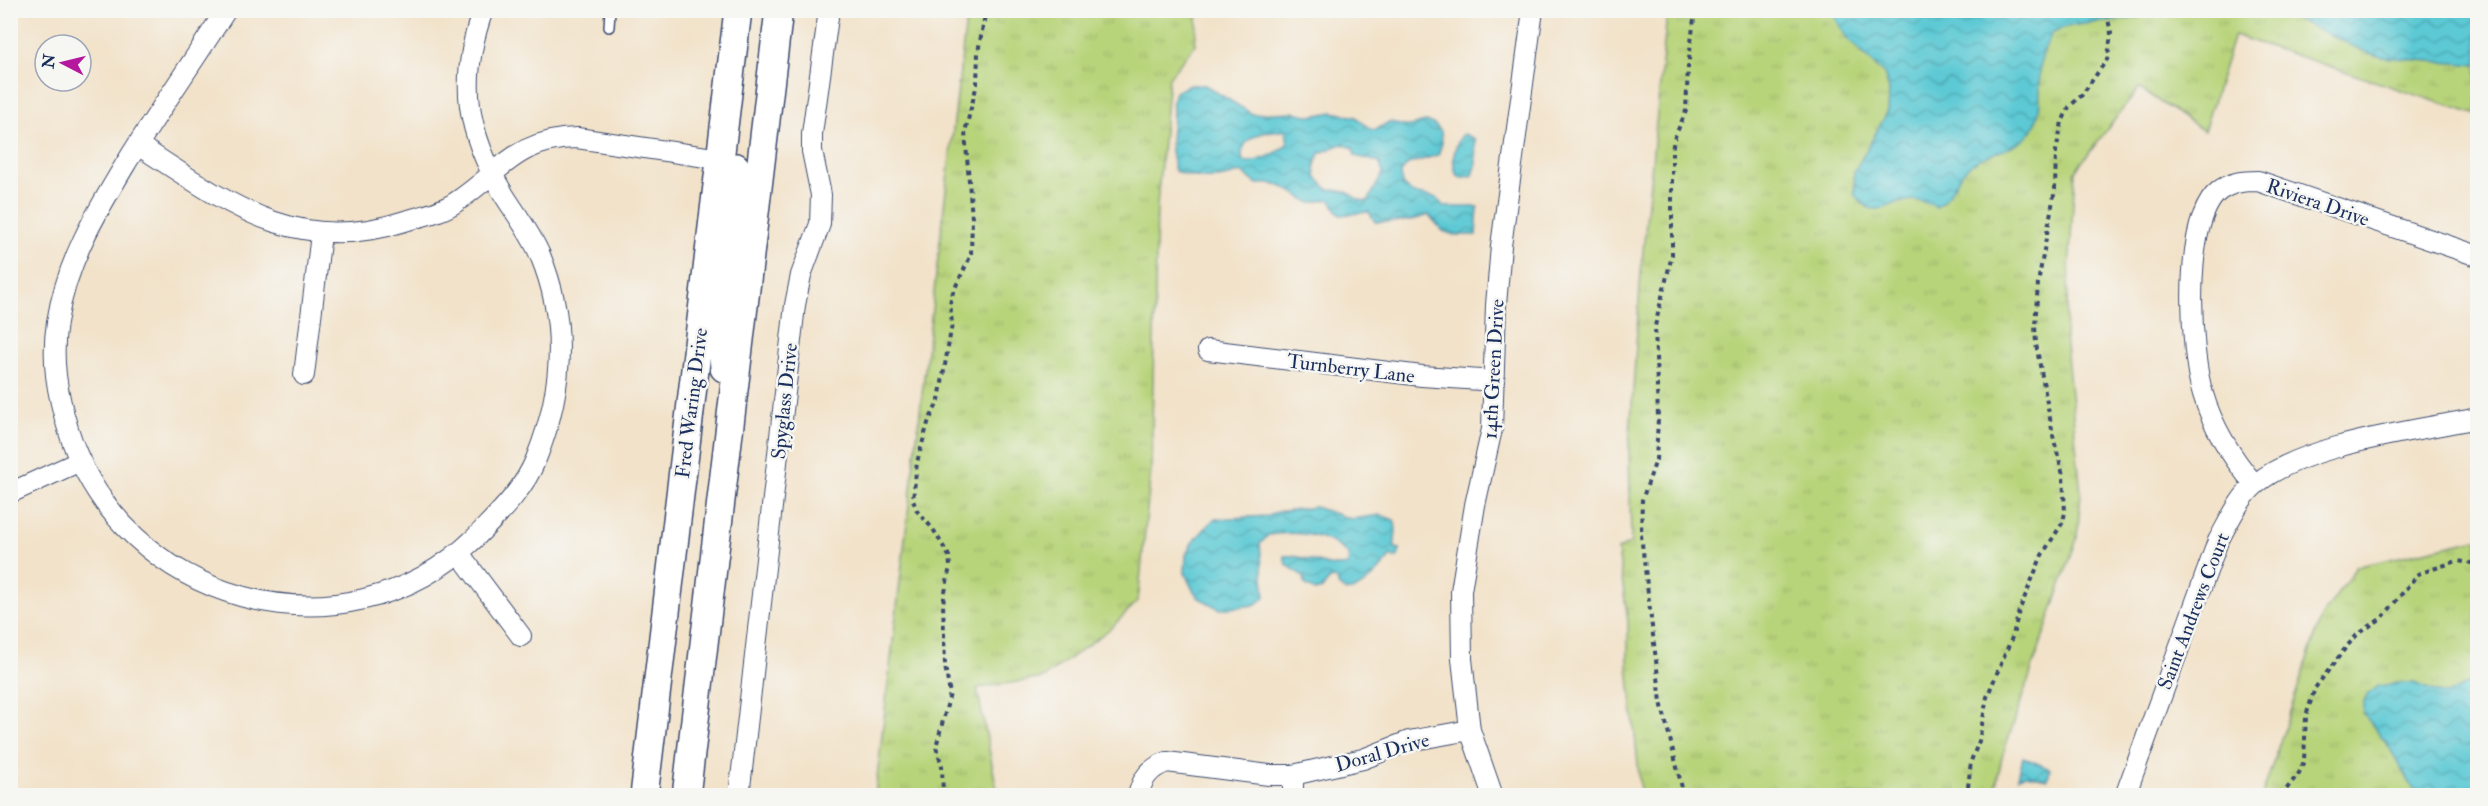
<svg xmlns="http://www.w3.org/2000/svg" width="2488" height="806" font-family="'IM FELL Double Pica',serif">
  <defs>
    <pattern id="grass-tufts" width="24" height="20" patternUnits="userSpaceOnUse" patternTransform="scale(1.5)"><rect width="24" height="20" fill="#b8d47a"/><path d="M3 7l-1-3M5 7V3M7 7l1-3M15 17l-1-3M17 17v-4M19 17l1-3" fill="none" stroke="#9eb66c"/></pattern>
    <pattern id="water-waves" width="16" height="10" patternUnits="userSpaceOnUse" patternTransform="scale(1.5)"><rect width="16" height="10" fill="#5cc9d4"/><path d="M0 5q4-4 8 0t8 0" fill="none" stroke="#4ba4af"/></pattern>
  </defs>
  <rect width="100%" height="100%" fill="#f6f6f2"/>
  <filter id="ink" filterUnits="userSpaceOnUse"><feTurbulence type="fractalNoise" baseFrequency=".0167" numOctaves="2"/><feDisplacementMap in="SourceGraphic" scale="12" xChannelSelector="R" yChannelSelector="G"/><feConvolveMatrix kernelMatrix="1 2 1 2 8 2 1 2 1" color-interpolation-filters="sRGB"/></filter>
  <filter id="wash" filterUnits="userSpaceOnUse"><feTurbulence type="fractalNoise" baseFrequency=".008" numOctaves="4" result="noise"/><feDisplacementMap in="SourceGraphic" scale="24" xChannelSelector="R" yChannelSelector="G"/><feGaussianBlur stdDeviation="1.35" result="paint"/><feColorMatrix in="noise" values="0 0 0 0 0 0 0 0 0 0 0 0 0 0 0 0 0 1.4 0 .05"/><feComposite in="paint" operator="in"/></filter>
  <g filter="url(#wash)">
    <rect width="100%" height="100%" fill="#f2e2c9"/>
    <path fill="url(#grass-tufts)" stroke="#6a826c" stroke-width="1.5" d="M1678 10 2477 11V115L2234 35 2204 131 2139 88 2075 171 2065 336 2081 493 2077 538 2002 757 1994 795H1641L1628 666V622L1618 550 1631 542 1629 449 1641 272 1667 14 1678 15Z
      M967 11H1198L1195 45 1169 77 1157 206 1151 470 1138 601 1111 628 1043 678 977 688 998 795H875Z
      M2477 539V795L2262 796 2321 618 2356 567Z"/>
    <path fill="url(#water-waves)" stroke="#3c7c99" stroke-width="1.5" fill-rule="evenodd" d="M1831 11H2152C2130 26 2081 18 2053 32 2048 41 2042 51 2041 62 2037 83 2044 103 2035 125 2024 151 1990 150 1970 165 1955 177 1952 197 1936 207 1901 189 1890 214 1870 208 1865 207 1860 200 1855 196L1854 172 1888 111 1889 89 1884 74 1847 38Z
      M2256 11H2477V65L2382 57 2366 52 2281 12Z
      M1190 85H1205L1252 114 1294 112 1312 116 1333 112 1356 117 1370 129 1376 130 1389 122C1395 122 1398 126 1404 126 1422 129 1422 112 1441 131L1442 143 1438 155 1408 164 1401 172 1402 184 1412 193 1437 198 1444 207H1478L1476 235H1454L1443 231 1429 215C1408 223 1397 221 1375 222L1369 212 1340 215 1330 199 1311 203C1288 191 1285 182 1257 184L1241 172C1218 181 1198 180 1175 171 1168 147 1172 137 1173 114 1173 105 1171 101 1175 92ZM1286 131 1288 143C1279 153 1261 161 1246 162L1242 159C1240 135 1267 130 1286 131ZM1342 144 1353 148 1355 156 1379 162 1383 173 1368 201 1359 200 1347 192 1328 189 1316 177 1315 165 1320 153Z
      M1464 134 1475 139 1476 166 1473 175 1461 178C1449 171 1453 142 1464 134Z
      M1315 507 1351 519 1381 515 1394 520C1399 531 1393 538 1395 548L1400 549 1398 556 1395 558 1391 555C1383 567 1361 593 1346 591L1338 585 1337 579 1330 578 1322 589 1315 591 1305 584 1304 577 1286 564 1284 556C1306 554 1324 570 1348 565L1349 555C1327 533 1298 531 1268 535L1260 544 1265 598 1254 605 1220 609 1199 598 1193 590 1185 573 1186 555 1192 543 1214 519 1268 516 1276 512Z
      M2477 680V795H2421L2410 784 2389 747 2363 713V703L2367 695 2379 686 2399 683H2414L2446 695Z
      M2023 757 2050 769 2048 779 2025 775 2018 777Z"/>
  </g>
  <g filter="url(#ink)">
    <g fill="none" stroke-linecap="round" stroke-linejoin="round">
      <g stroke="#3b4a6e" stroke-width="12">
        <path id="lane" d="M609 27 610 10"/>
      </g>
      <g stroke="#3b4a6e" stroke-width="22">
        <path id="street" d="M226 10C194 60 160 109 128 160 96 213 67 260 57 322 51 360 57 393 68 429 121 602 343 666 475 538 499 513 523 491 536 459 563 392 568 322 540 255 531 234 516 214 504 195 466 132 458 80 483 10
          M138 145C226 202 295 257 405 221 422 216 442 212 456 202 501 172 516 139 577 138L720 159
          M1208 350 1422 376 1495 381
          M304 375 321 234
          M2255 485C2232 458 2213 428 2203 394 2190 353 2182 220 2219 191 2231 182 2244 181 2258 181L2478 256
          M10 493 78 462
          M459 553 521 636
          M739 796 795 305 801 275 820 224 821 195 812 151V134L829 10
          M1138 796C1142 778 1150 768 1167 762L1269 775H1293L1363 759 1409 741 1470 730
          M1293 796V775
          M1493 796 1470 730 1462 659 1461 591 1475 505 1492 429 1496 305 1501 246 1533 10
          M2125 796 2218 541C2229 522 2239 498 2256 484 2303 444 2415 431 2478 418"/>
      </g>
      <g stroke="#3b4a6e" stroke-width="30">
        <path id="secondary" d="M724 368 721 322 736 167
          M644 796 738 10
          M686 796 779 10"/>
      </g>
      <path stroke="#3b4a6e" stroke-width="4" stroke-dasharray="4.5 4.5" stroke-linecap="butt" d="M943 796 942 766 936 747 950 694 945 666 943 603 950 566 949 556 933 529 917 511 913 500 917 462 928 423 939 400 952 324 950 304 953 292 971 255 972 218 965 132 977 84 978 52 986 10
        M1684 796 1661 702 1641 535 1642 500 1656 460 1658 418 1655 326 1672 255V151L1674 139 1686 111 1688 67 1695 10
        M1967 796 1971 761 1979 741 1987 697 2013 635 2019 611 2042 555 2063 522 2065 512 2063 475 2054 440 2036 344 2035 326 2038 283 2055 189 2056 151 2062 122 2069 107 2082 95 2108 58 2111 33 2106 10
        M2281 796 2299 773 2304 761 2306 716 2315 688 2347 646 2357 635 2383 617 2418 574 2457 561 2478 564"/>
      <use href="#lane" stroke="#fff" stroke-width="9"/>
      <use href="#street" stroke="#fff" stroke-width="20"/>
      <use href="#secondary" stroke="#fff" stroke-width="27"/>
    </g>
  </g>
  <g text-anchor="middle" stroke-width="5" stroke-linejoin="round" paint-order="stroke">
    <g font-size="20" fill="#1b2f5e" stroke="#f6f6f2">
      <text transform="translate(2318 202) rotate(19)" y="7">Riviera Drive</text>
      <text transform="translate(1351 368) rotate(7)" y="7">Turnberry Lane</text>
      <text transform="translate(1493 369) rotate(-87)" y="7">14th Green Drive</text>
      <text transform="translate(784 401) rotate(-84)" y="7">Spyglass Drive</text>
      <text transform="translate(691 403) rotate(-83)" y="7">Fred Waring Drive</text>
      <text transform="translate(2193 611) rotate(-69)" y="7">Saint Andrews Court</text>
      <text transform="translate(1382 752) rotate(-16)" y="7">Doral Drive</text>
    </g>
  </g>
  <rect width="2488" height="806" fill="none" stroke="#f6f6f2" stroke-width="36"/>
  <g transform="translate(63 63) rotate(277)"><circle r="28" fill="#f6f6f2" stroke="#9ea6b7" stroke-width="1.5"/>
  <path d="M0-4.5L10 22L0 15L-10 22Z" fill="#b5179e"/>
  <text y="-9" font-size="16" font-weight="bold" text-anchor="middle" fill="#1b2f5e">N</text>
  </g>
</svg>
